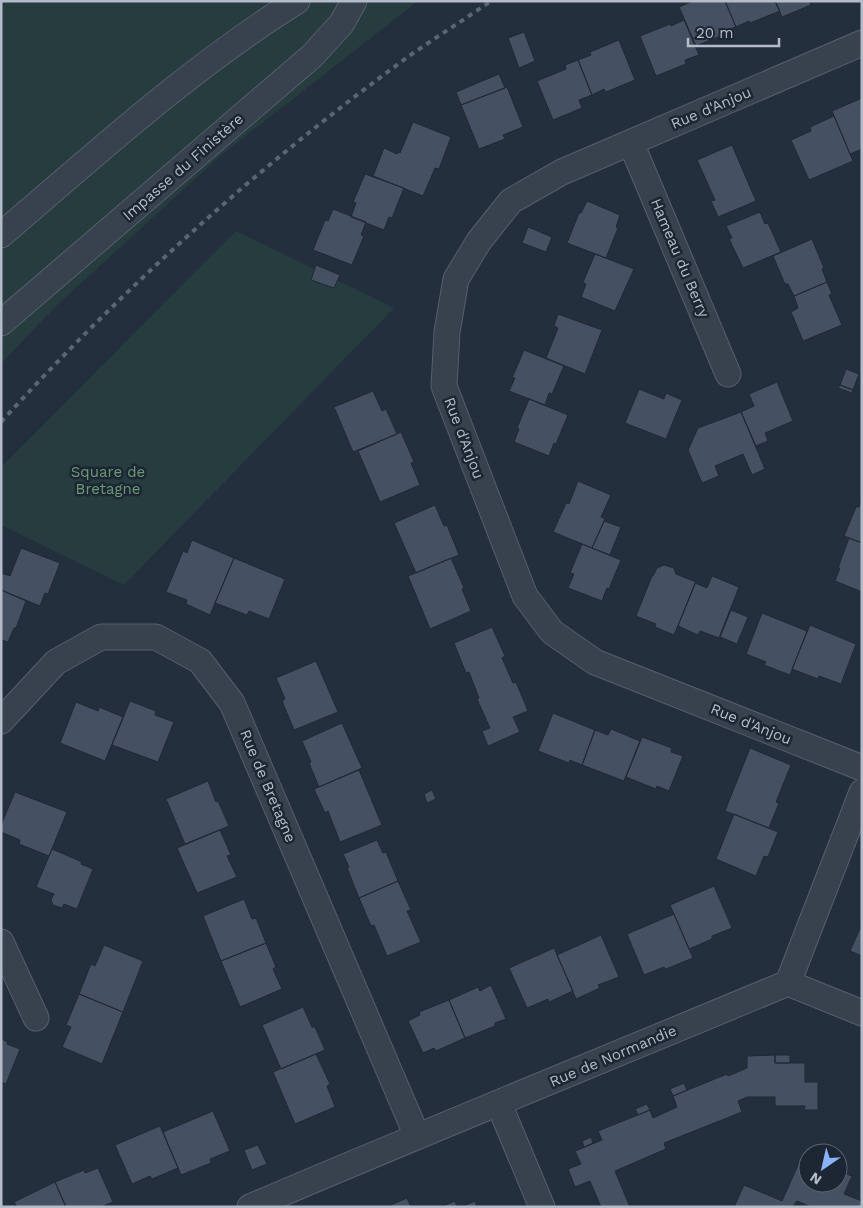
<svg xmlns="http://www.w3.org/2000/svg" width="863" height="1208" font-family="'Work Sans',sans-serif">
  <rect width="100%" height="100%" fill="#242f3e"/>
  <path fill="#263c3f" d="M1 1H418L220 156 55 307 1 364Z
    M236 231 394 308 124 585 1 525V467Z"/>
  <path fill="#455162" stroke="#1f2835" d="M693 1H725L736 27 722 32 723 35 696 46 679 7Z
    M725 1H775L780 11 750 23 749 21 736 27Z
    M775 1H812L810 2 811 5 782 17Z
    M684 20 699 55 685 60 686 64 656 76 640 36 670 24 671 26Z
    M524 32 535 61 519 68 508 38Z
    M619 40 635 80 606 92 604 89 592 95 578 60 591 55 590 52Z
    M578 60 592 95 579 100 582 108 553 120 537 81 566 69 565 65Z
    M499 74 505 88 461 105 456 92Z
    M507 87 523 127 503 135 505 139 479 149 461 105Z
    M862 98V149L850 154 832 111Z
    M834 116 853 161 809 180 791 140 811 131 810 127Z
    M413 122 451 137 439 169 435 168 423 196 373 176 384 148 397 154 398 152 400 153Z
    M732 145 756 201 718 217 711 201 715 200 697 160Z
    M365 174 404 188 392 218 389 217 384 230 351 217 356 203 353 202Z
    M587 201 620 215 616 227 618 228 606 258 567 243 579 213H581Z
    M333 209 366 222 361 235 364 236 352 265 313 250 325 220 328 221Z
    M760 212 765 224 768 223 781 252 743 268 729 239 732 238 726 226Z
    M528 227 552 237 546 252 522 243Z
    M812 239 824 268 822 269 827 282 794 296 788 284H785L773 256Z
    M595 254 634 269 615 311 581 297 586 284 583 282Z
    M316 265 340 275 334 288 311 280Z
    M827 282 832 294 829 295 842 325 803 341 791 312 798 308 794 296Z
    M558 314 602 330 585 374 546 358 558 328 554 326Z
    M524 350 564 366 552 394 549 393 545 405 509 391 515 378H512Z
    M846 369 859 374 853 390 840 385Z
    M777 382 793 421 765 433 768 441 756 446 741 412 754 406 749 394Z
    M840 385 853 390 852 393 838 388Z
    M639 389 664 399 666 393 682 400 666 439 625 423Z
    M373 391 382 411 386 409 397 434 353 452 334 407Z
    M529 399 568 415 556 444 554 443 549 456 514 442 519 429 517 428Z
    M741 412 765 469 752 475 743 454 715 466 719 476 702 483 688 450 698 428Z
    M401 432 414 462 411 463 420 485 380 502 358 451Z
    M578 481 611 495 601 517 605 519 592 548 553 532 566 503 569 504Z
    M862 500V543L844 536 856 507H859Z
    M435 505 444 526 447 525 459 555 416 573 394 523Z
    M604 521 621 527 610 555 592 548Z
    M849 538 862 543V592L835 581 840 568H838Z
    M192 540 234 558 210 615 186 604 187 600 166 592 183 551 187 553Z
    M582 544 621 560 609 589 607 588 602 601 568 588 574 574 570 573Z
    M21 548 60 563 48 594 45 593 40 606 1 590V573L10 576Z
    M234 558 285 579 269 619 249 611 247 615 215 603Z
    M451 558 464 588 462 589 471 611 430 629 408 576Z
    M664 565 674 568 676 574 696 582 674 635 655 627 656 624 636 616 652 576H653L657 568Z
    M712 576 739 587 719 638 700 631 698 635 678 626 695 583 707 588Z
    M1 590 26 601 16 628H14L8 642 1 640Z
    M731 610 748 617 737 644 720 637Z
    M762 613 807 631 790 675 764 665 766 662 746 654Z
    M810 625 856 644 841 684 819 676 818 679 792 669Z
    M492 627 505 656 502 658 513 683 516 682 528 711 513 717 520 732 488 746 482 731 490 728 477 699 479 698 469 672 466 673 454 643Z
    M316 661 338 712 294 730 282 701 285 699 276 678Z
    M130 701 156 711 155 715 174 722 158 762 112 745Z
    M76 702 98 711 99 707 123 717 105 761 60 743Z
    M553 713 595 730 582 765 570 760 569 763 538 751Z
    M342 723 362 768 319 787 309 763 311 762 302 741Z
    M611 729 640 741 624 781 582 765 595 730 608 735Z
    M642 737 672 748 671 752 683 756 669 791 657 786 656 789 626 777Z
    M750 748 791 765 776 802 779 803 769 828 725 811Z
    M359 770 382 825 340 842 328 811 325 813 314 789Z
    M208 781 216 802 218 801 229 826 185 844 166 799Z
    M432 790 436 799 427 803 424 794Z
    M15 792 67 812 49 856 19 844 20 840 1 832V825Z
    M734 814 778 832 768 857 764 856 756 876 716 859Z
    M220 830 231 855 227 856 237 877 197 893 177 848Z
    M377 840 383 853 386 852 398 881 359 898 347 868 349 867 343 854Z
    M52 849 82 862 81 864 93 869 77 909 64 904 62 908 53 905 51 900 54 894 36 887Z
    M398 881 411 910 407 911 421 942 387 956 374 925 371 926 359 898Z
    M714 886 732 928 712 936V939L689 949 670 905Z
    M244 899 252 919 256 918 266 943 221 961 203 916Z
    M674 914 693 958 666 969 664 967 644 975 627 934Z
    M862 924V956L850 951Z
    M601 935 619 977 598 985 600 988 576 999 557 955Z
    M266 943 276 967 273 969 282 989 240 1007 221 961Z
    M104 945 143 961 123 1012 79 994 91 964 95 966Z
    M554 948 573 991 549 1002 548 999 527 1008 509 968Z
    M491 985 506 1019 495 1023V1026L465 1038 449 1000 478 987 480 991Z
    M79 994 123 1012 102 1064 62 1047 71 1027 66 1025Z
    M449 1000 465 1038 436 1051 434 1048 423 1053 408 1021 420 1015 419 1012Z
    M303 1007 312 1027H315L325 1050 281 1069 262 1025Z
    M1 1039 8 1042 7 1044 20 1049 6 1084 1 1082Z
    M316 1054 330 1084 327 1086 335 1107 295 1124 273 1072Z
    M775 1055V1063H805V1082H818V1110H804L805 1106H775V1097H747L738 1101 742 1112 664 1143 666 1149 615 1171 630 1207H601L590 1181 575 1187 568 1169 581 1164 575 1151 602 1140 598 1131 650 1110 653 1118 677 1107 673 1096 727 1074 728 1076 747 1068V1056Z
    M775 1055H790V1063H775Z
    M684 1083 687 1090 673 1096 670 1089Z
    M647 1104 650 1110 638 1115 635 1109Z
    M213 1111 230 1151 210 1159 211 1163 181 1175 163 1132Z
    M160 1126 178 1168 152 1179 150 1176 132 1184 115 1145Z
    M591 1137 593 1143 584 1147 582 1141Z
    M258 1145 267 1164 252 1170 244 1150Z
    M802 1156 808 1158V1183H838V1171L852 1176 844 1194 862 1201V1207H811L797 1201 792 1207H734L744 1185 782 1201Z
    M98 1168 113 1202 101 1207H66L55 1182 84 1170 85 1173Z
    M55 1182 66 1207H17L14 1202Z
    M407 1198 411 1207H386Z
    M455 1201 457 1207H441Z
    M475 1201 477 1207H461Z"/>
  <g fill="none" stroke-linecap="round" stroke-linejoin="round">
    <g stroke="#565f6c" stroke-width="27">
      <path id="street" d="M862 43 562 172 511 201 479 241 456 279 447 332 444 386 525 596 552 632 595 662 862 768
        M631 143 728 374
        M1 235C97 153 190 68 297 1
        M1 323 312 56 342 23 354 1
        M1 721 56 662 101 637H156L200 661 232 703 417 1136
        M1 942 36 1018
        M788 983 862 1013
        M499 1104 542 1207
        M250 1207C428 1131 608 1058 788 983L862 792"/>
    </g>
    <use href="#street" stroke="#38414e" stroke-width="25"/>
    <path stroke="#5a6575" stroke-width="4" stroke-dasharray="5 5" stroke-linecap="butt" d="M1 422C125 286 263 162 412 54 438 36 465 19 491 1"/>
  </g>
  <g text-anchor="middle" stroke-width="5" stroke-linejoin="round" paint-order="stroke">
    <g font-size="15" fill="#b4bcc9" stroke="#1d2633">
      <text transform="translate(711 108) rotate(-23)" y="5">Rue d'Anjou</text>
      <text transform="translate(183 167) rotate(-41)" y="5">Impasse du Finistère</text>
      <text transform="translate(680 258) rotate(67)" y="5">Hameau du Berry</text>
      <text transform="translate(464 438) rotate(69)" y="5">Rue d'Anjou</text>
      <text transform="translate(751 724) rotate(22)" y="5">Rue d'Anjou</text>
      <text transform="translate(268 786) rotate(67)" y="5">Rue de Bretagne</text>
      <text transform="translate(613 1056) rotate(-23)" y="5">Rue de Normandie</text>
    </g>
    <g font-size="15" fill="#6b9a76" stroke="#1d2633">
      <text x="108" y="477">Square de<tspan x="108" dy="17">Bretagne</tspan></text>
    </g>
  </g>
  <rect width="863" height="1208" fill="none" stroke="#b4bcc9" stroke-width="5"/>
  <g transform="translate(823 1168) rotate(214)"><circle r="24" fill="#1d2633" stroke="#59626f"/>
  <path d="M0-4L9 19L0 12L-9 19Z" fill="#8ab4f8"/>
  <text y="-8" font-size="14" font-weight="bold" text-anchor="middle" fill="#b4bcc9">N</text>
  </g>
  <path d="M688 38v8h91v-8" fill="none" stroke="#b4bcc9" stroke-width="2.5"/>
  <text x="696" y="38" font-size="15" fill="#b4bcc9" stroke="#1d2633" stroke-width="4" paint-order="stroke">20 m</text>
</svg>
